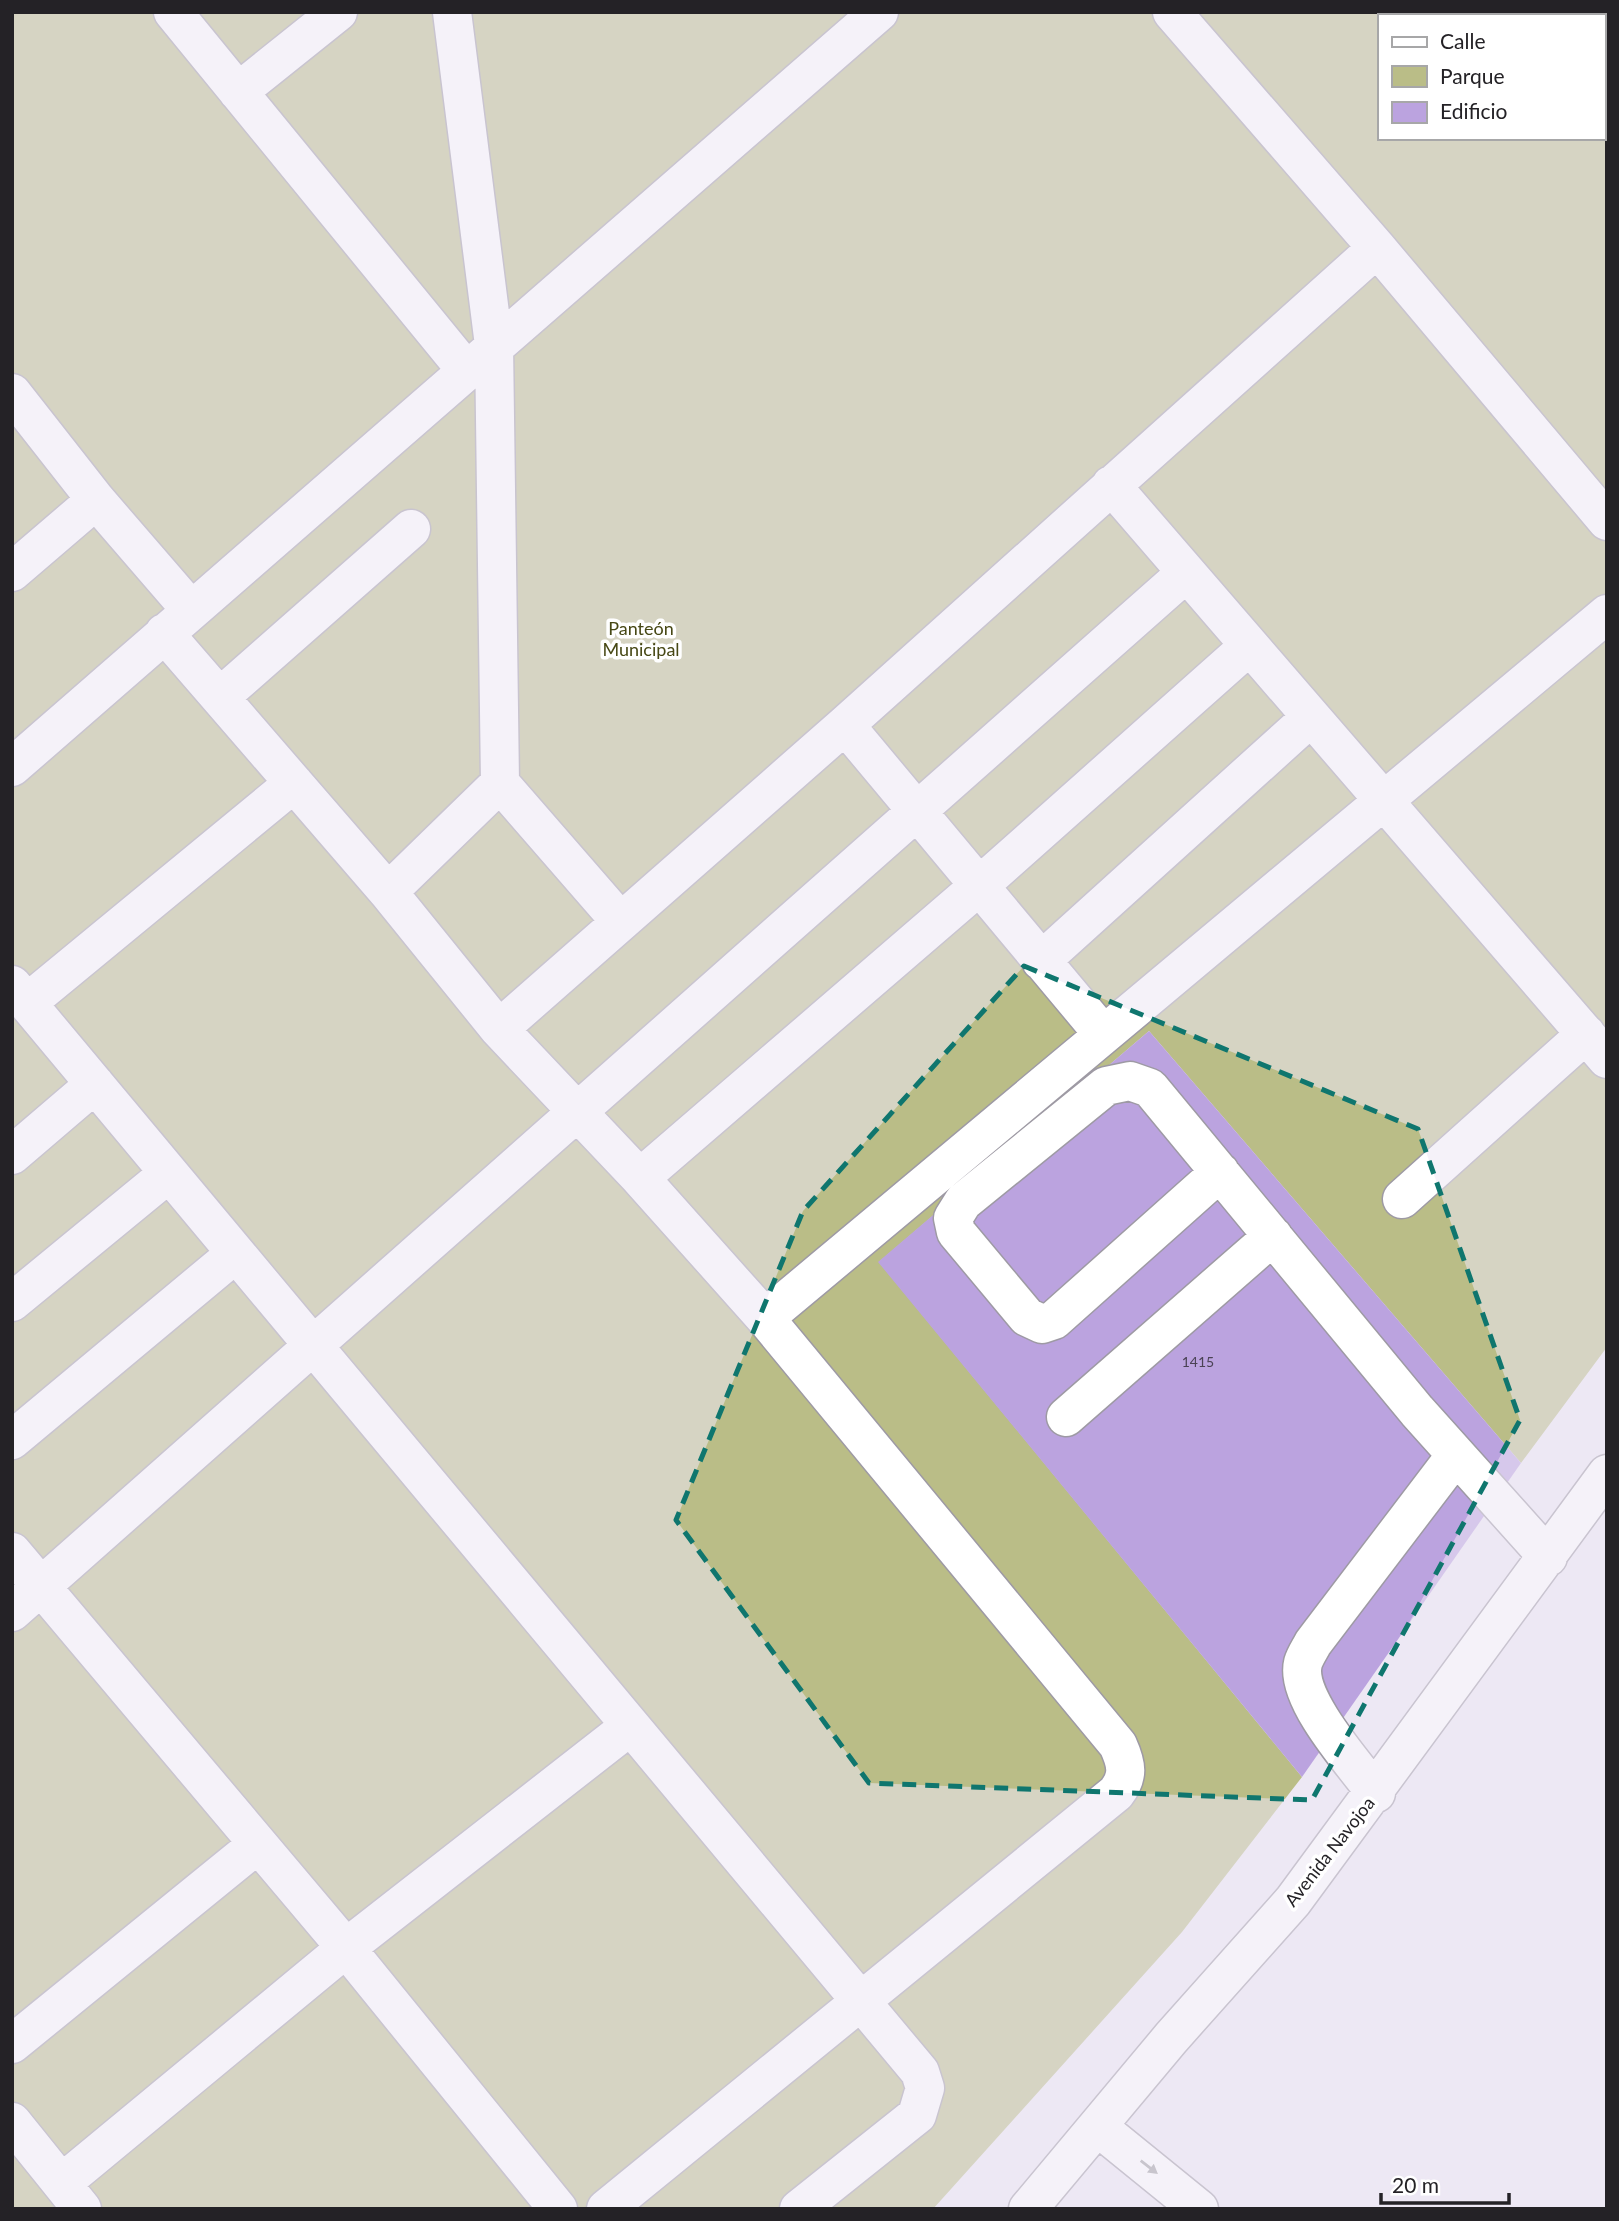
<svg xmlns="http://www.w3.org/2000/svg" width="1619" height="2221" font-family="Lato,sans-serif">
  <rect width="100%" height="100%" fill="#ede8f4"/>
  <path fill="#babd87" fill-rule="evenodd" d="M12 12H1607V1347L1521 1463 1149 1031 879 1262 1302 1777 1182 1932 933 2209H12ZM1379 16H1603V138H1379Z"/>
  <path fill="#bba3df" d="M1149 1031 1521 1463 1302 1777 878 1262Z"/>
  <g fill="none" stroke-linecap="round" stroke-linejoin="round">
    <g stroke="#9e9aa4" stroke-width="41">
      <path id="minor" d="M173 12 466 370
        M1172 12 1377 248 1607 521
        M238 92 338 12
        M12 393 96 500 191 610
        M1111 485 1607 1059
        M12 572 96 500
        M164 633 388 892 499 1029 640 1178 765 1318 1118 1745C1127 1765 1129 1776 1116 1793L606 2209
        M220 697 411 529
        M845 725 1103 1034
        M12 767 879 12
        M500 783 620 921
        M388 892 500 783 494 345 452 12
        M1041 961 1311 717
        M12 985 920 2072 925 2088 917 2115 799 2209
        M27 1003 294 783
        M499 1029 845 725 1377 248
        M12 1155 95 1084
        M1220 1172 1054 1320 1042 1324 1027 1317 956 1232 953 1218 963 1202 1106 1086 1130 1081 1150 1088 1417 1411 1548 1557
        M640 1178 979 886 1249 646
        M1402 1199 1586 1034
        M12 1302 169 1173
        M765 1318 1607 614
        M1066 1417 1273 1236
        M12 1440 235 1254
        M12 1552 346 1948 558 2209
        M12 1612 1186 573
        M1376 1793C1355 1765 1294 1698 1303 1663 1305 1656 1310 1649 1313 1643L1456 1455
        M12 2044 258 1844
        M12 2122 82 2209
        M1098 2127 1199 2209
        M62 2183 346 1948 629 1727
        M1028 2209 1171 2038 1293 1901 1607 1474"/>
    </g>
    <use href="#minor" stroke="#fff" stroke-width="38"/>
  </g>
  <defs><path id="oneway-solid" d="M-6-.8H1V-3.2L6.5 0L1 3.2V.8H-6Z" transform="scale(1.75)"/></defs>
  <use fill="#9c9c9d" href="#oneway-solid" transform="translate(1149 2167) rotate(38)"/>
  <path d="M0 0H1619V2221H0ZM1024 966 1418 1129 1520 1420 1312 1800 869 1783 676 1520 803 1211Z" fill="#ede8f4" fill-opacity=".55" fill-rule="evenodd"/>
  <path fill="none" stroke="#0f766e" stroke-width="5" stroke-dasharray="14 9" stroke-linejoin="round" d="M1024 966 1418 1129 1520 1420 1312 1800 869 1783 676 1520 803 1211Z"/>
  <g text-anchor="middle" stroke-width="7" stroke-linejoin="round" paint-order="stroke">
    <g font-size="14" fill="#4a4254">
      <text x="1198" y="1367">1415</text>
    </g>
    <g font-size="18" fill="#474815" stroke="#fff">
      <text x="641" y="635">Panteón<tspan x="641" dy="21">Municipal</tspan></text>
    </g>
    <g font-size="18" fill="#242226" stroke="#fff">
      <text transform="translate(1330 1852) rotate(-52)" y="6">Avenida Navojoa</text>
    </g>
  </g>
  <rect width="1619" height="2221" fill="none" stroke="#242226" stroke-width="28"/>
  <rect x="1378" y="14" width="228" height="126" fill="#ffffff" stroke="#a7a7a8" stroke-width="2"/>
  <rect x="1392" y="37" width="35" height="10" fill="#ffffff" stroke="#a7a7a8" stroke-width="2"/>
  <text x="1440" y="49" font-size="21" fill="#242226">Calle</text>
  <rect x="1392" y="66" width="35" height="21" fill="#babd87" stroke="#a7a7a8" stroke-width="2"/>
  <text x="1440" y="84" font-size="21" fill="#242226">Parque</text>
  <rect x="1392" y="102" width="35" height="21" fill="#bba3df" stroke="#a7a7a8" stroke-width="2"/>
  <text x="1440" y="119" font-size="21" fill="#242226">Edificio</text>
  <path d="M1381 2193v10h128v-10" fill="none" stroke="#242226" stroke-width="3.5"/>
  <text x="1392" y="2193" font-size="21" fill="#242226" stroke="#ffffff" stroke-width="5" paint-order="stroke">20 m</text>
</svg>
